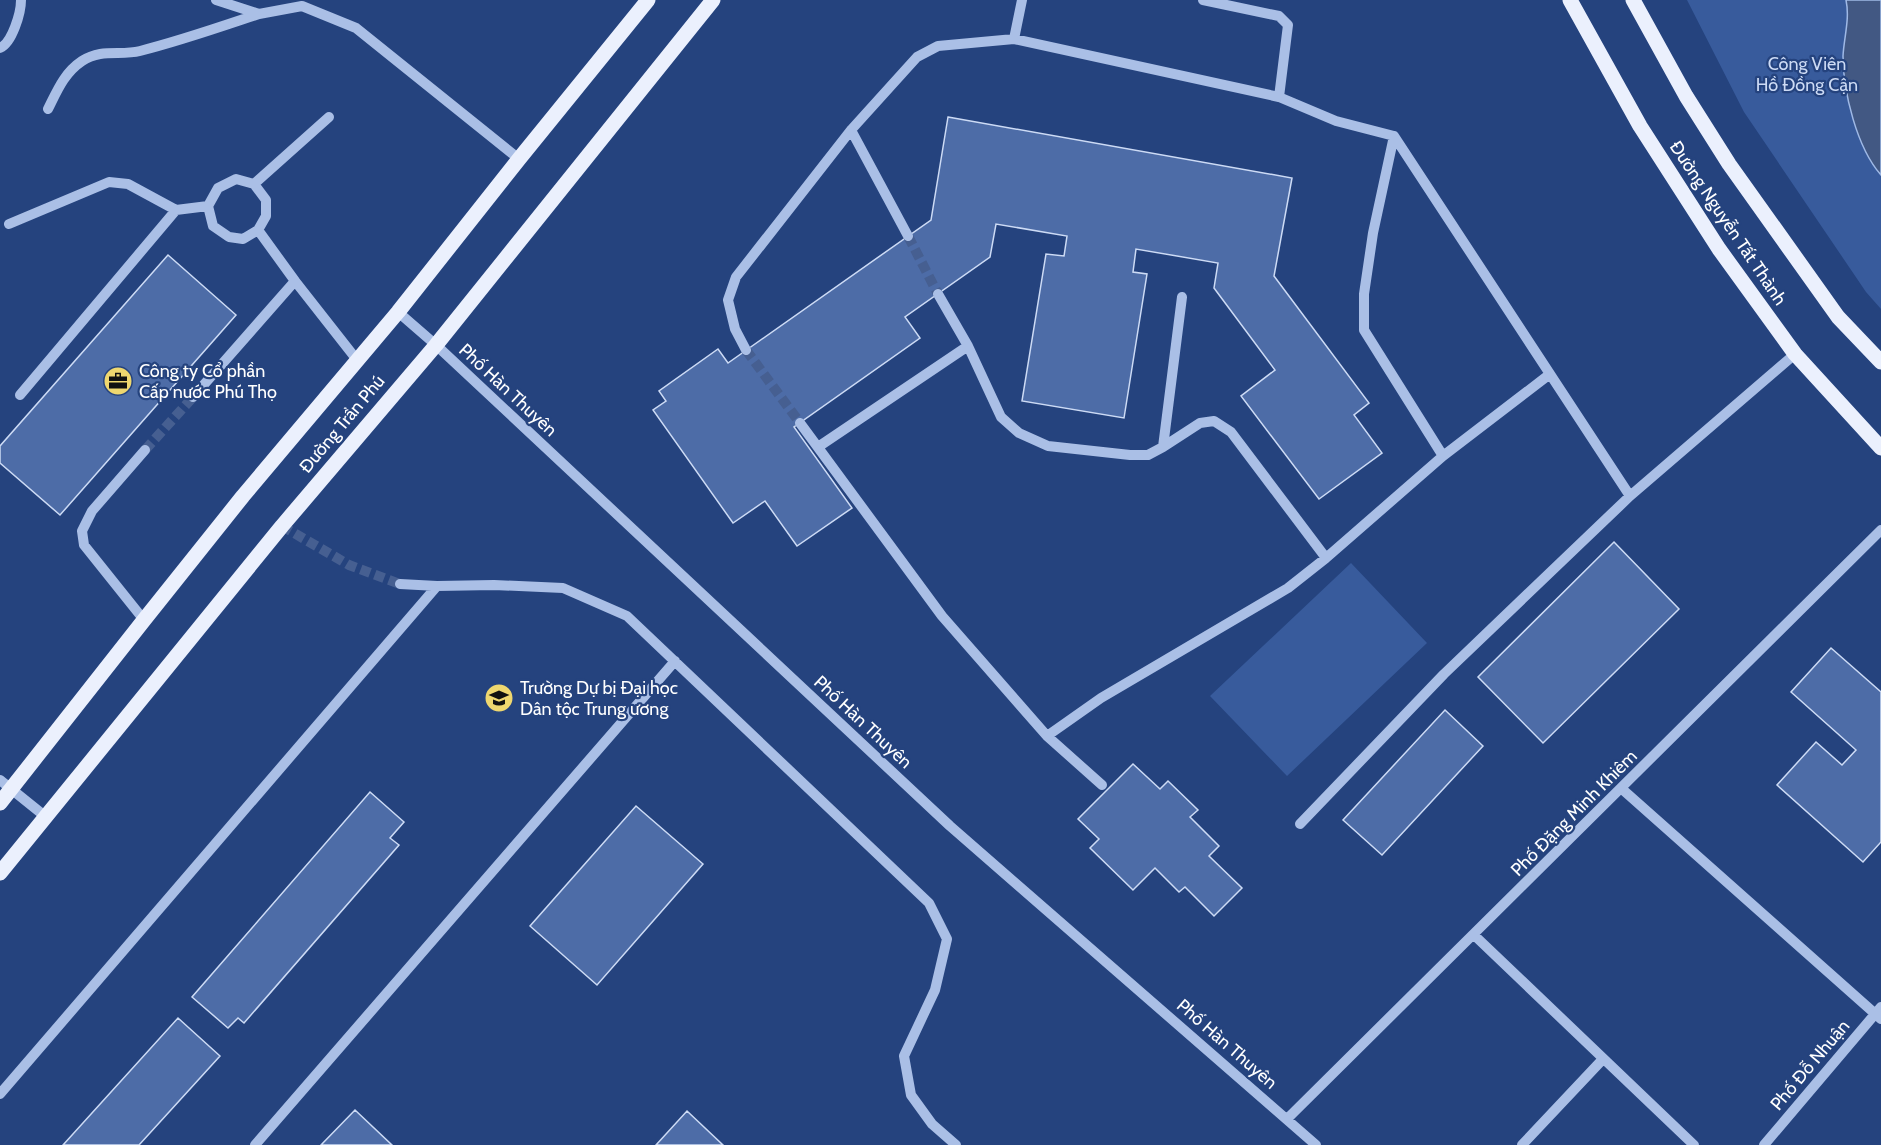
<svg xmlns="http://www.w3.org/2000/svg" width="1881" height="1145" font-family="Cabin,sans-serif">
  <rect width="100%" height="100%" fill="#25437e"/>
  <path fill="#385b9c" d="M1687 0H1881V309L1866 292 1744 112Z
    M1351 563 1427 643 1287 776 1210 696Z"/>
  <path fill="#425883" stroke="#9fb9e6" stroke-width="1.5" d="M1846 0H1881V175C1857 148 1843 92 1843 56 1844 37 1850 19 1846 0Z"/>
  <path fill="#4d6ca7" stroke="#cddbf5" stroke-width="1.5" d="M948 117 1292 178 1274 276 1369 403 1354 415 1382 453 1319 499 1241 396 1275 370 1214 288 1218 263 1136 249 1133 272 1147 274 1124 418 1022 401 1046 254 1064 256 1067 236 996 224 990 257 905 317 920 338 794 427 852 508 797 546 765 501 733 523 653 410 666 401 659 391 718 349 728 363 931 220Z
    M168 255 236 315 60 515 0 463V446Z
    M1614 542 1679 609 1543 743 1478 677Z
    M1831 648 1881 692V842L1863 862 1777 785 1816 742 1842 765 1856 750 1791 692Z
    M1445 710 1483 746 1382 855 1343 820Z
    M1133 764 1160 789 1168 781 1198 810 1190 817 1219 846 1209 856 1242 888 1214 916 1185 887 1179 892 1155 868 1133 890 1090 848 1099 839 1078 819Z
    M370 792 404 822 390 838 399 845 244 1023 238 1018 228 1028 192 997Z
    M636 806 703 864 597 985 530 926Z
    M178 1018 220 1056 139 1145H63Z
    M355 1110 392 1145H321Z
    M687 1111 723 1145H656Z"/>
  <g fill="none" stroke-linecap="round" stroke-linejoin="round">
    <path stroke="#465f91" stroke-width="10" stroke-dasharray="10 5" stroke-linecap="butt" d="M908 236 938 294
      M746 350 800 423
      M145 450 193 397
      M282 526 349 565 400 584"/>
    <path stroke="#aabfe6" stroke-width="10" d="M216 0 259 14 302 6 356 28 519 159
      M1203 0 1279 16 1288 25 1279 97
      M1014 39 1279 97 1336 121 1394 136 1630 496
      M0 48C12 43 21 13 21 0
      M48 109C57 91 64 73 82 61 102 48 120 56 140 51 180 41 220 27 259 14
      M851 130 908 236
      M236 179 254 184 266 200V216L258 230 243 239 229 237 213 226 208 206 218 188Z
      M254 184 329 117
      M9 224 109 182 128 184 176 210
      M258 230 295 281 357 360
      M938 294 968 346
      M398 312 436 345 950 826 1316 1145
      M746 350 735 329 728 300 736 277 851 130 917 57 938 46 1014 39 1022 0
      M20 395 176 210 208 206
      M193 397 295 281
      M800 423 942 616 1047 736 1102 785
      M818 447 968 346 1001 417 1019 433 1048 446 1130 455H1148L1163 447 1200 423 1214 421 1231 432 1326 558 1443 456 1364 330V294L1373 233 1394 136
      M1163 447 1182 297
      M1443 456 1550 374
      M400 584 437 586 494 585 563 588 627 616 929 903 947 939 935 990 904 1056 911 1095 932 1124 956 1145
      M144 620 84 545 82 531 92 511 145 450
      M1047 736 1101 698 1288 588 1326 558
      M0 780 46 817
      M1622 789 1881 1019
      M1300 824 1444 674 1630 496 1795 354
      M1474 935 1694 1145
      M0 1094 437 586
      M1288 1118 1881 530
      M255 1145 675 661
      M1522 1145 1603 1059
      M1764 1145 1881 1007"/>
    <path stroke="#ebf0fd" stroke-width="15" d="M1570 0 1640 126 1719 249 1795 354 1881 448
      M1633 0 1686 96 1729 164 1838 317 1881 362
      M0 803 144 620 243 496 398 312 519 159 648 0
      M0 873 282 526 436 345 713 0"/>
  </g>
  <defs>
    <g id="office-disc" transform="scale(1.5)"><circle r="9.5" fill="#efd76f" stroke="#25437e"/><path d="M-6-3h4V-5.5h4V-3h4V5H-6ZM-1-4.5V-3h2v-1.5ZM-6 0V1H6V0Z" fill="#111"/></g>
    <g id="school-disc" transform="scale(1.5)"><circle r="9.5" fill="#efd76f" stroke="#25437e"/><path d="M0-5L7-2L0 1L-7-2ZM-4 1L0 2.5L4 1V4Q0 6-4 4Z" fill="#111"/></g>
  </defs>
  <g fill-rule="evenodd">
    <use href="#office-disc" x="118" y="381"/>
    <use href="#school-disc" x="499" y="698"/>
  </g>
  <g text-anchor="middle" stroke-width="4.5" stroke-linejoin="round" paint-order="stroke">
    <g font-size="18" fill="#cddbf5" stroke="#25437e">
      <text x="1807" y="70">Công Viên<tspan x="1807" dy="21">Hồ Đồng Cận</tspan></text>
    </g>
    <g font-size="18" fill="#fff" stroke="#25437e">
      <text transform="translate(1728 223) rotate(56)" y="6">Đường Nguyễn Tất Thành</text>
      <text transform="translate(508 390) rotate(43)" y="6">Phố Hàn Thuyên</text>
      <text transform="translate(342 424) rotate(-50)" y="6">Đường Trần Phú</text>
      <text transform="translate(863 722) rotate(43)" y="6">Phố Hàn Thuyên</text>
      <text transform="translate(1574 813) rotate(-45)" y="6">Phố Đặng Minh Khiêm</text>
      <text transform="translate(1227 1044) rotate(41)" y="6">Phố Hàn Thuyên</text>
      <text transform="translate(1810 1065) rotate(-50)" y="6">Phố Đỗ Nhuận</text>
    </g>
    <g font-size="18" fill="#fff" stroke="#25437e" text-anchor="start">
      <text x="139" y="377">Công ty Cổ phần<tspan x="139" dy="21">Cấp nước Phú Thọ</tspan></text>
      <text x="520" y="694">Trường Dự bị Đại học<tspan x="520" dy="21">Dân tộc Trung ương</tspan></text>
    </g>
  </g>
</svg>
